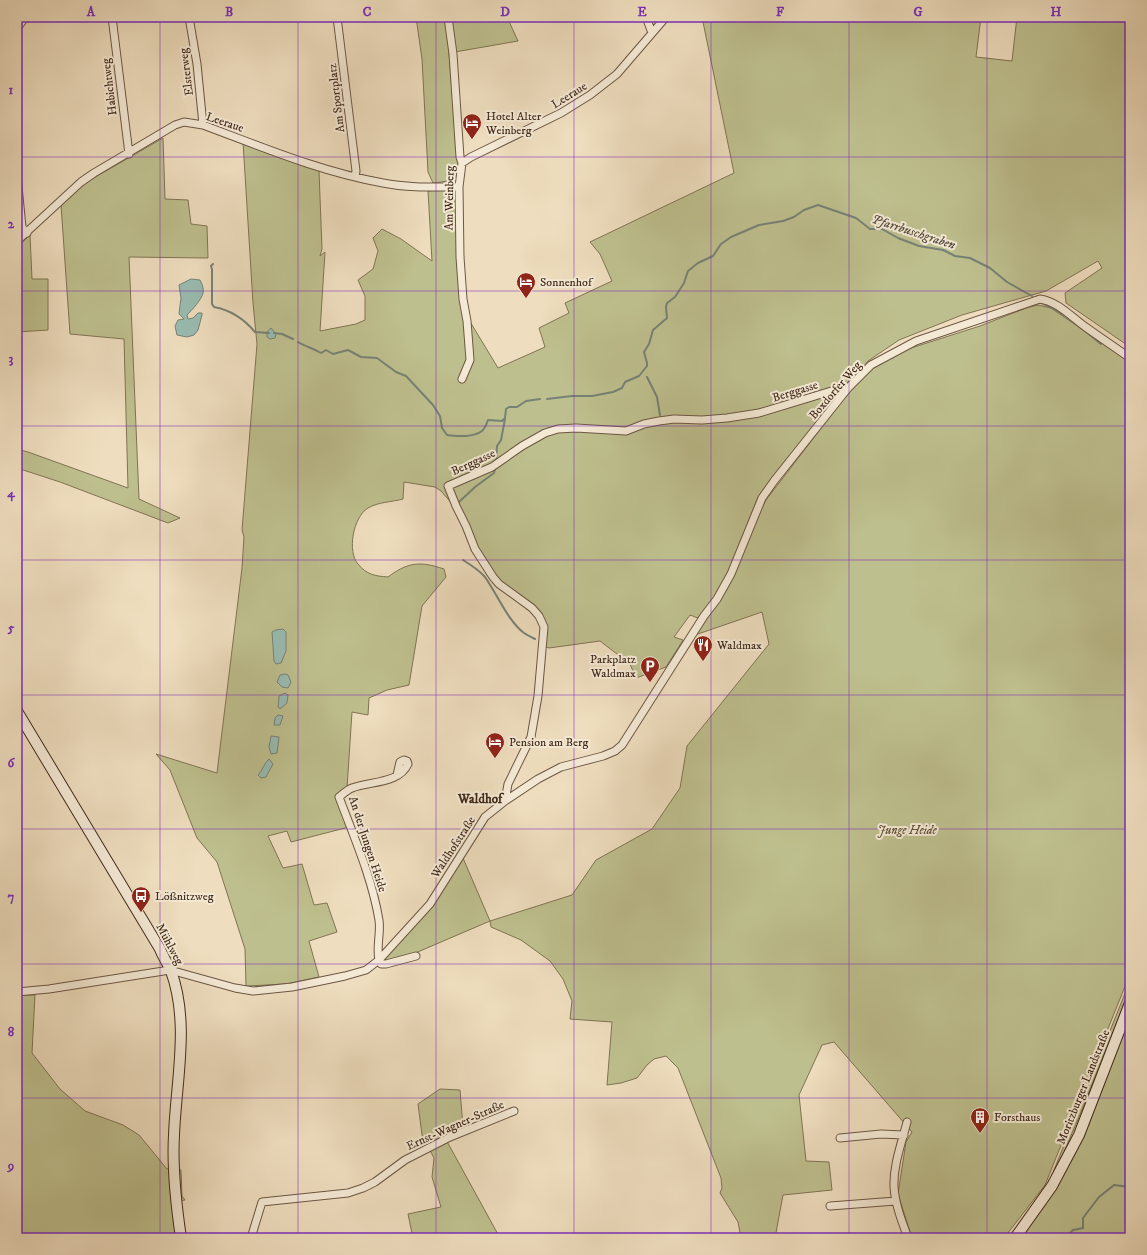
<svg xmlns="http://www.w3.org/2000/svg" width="1147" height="1255" font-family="'IM FELL DW Pica',serif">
  <rect width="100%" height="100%" fill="#eeddbe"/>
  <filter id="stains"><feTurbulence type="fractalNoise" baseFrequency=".005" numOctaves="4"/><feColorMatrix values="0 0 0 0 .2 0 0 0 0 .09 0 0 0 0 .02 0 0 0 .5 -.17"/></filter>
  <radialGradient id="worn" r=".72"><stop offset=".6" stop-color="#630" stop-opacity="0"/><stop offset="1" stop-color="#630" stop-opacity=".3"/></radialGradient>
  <path fill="#bebf8e" stroke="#807454" d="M416 17H507L518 41 449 53 459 176 448 181 433 183 428 172 422 59Z
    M702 17H981L976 57 1012 61 1017 17H1130V347L1066 303 1065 293 1102 268 1098 261 1046 291 962 315 899 340 868 361 758 497 728 573 714 599 698 618 690 615 674 637 683 640 666 667 636 678 630 664 600 641 549 648 541 645 542 627 538 616 498 585 455 507 441 491 435 487 404 482 403 499C392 502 378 502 368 508 353 517 347 552 358 564 367 575 375 576 388 577 408 562 420 561 444 569L446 577 422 606 409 685 387 690 369 698 368 715 352 712 347 788 336 795 349 827 291 842 287 831 268 836 283 868 302 864 314 905 327 903 337 932 309 941 319 977 286 984 246 986 245 949 217 862 197 838 170 770 156 754 217 773 242 568 244 537 242 530 257 344 253 303 243 142 319 171 322 249 320 256 325 252 320 331 356 324 365 320V296L358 280 373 269 378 251 373 238 382 229 401 239 432 261 428 191 451 189 456 194 457 254 469 320 498 368 545 347 539 328 569 313 565 303 612 281 600 254 590 242 734 173Z
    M163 138 165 199 188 200 191 224 207 226 208 258 129 257 139 499 180 518 168 523 60 482 17 468V449L28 452 128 488 124 339 70 334 61 205 85 183Z
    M30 235 32 279H48V330L17 332V247Z
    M1038 305 1051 308 1130 362V974L1045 1185 1004 1238H912L898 1194 906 1142 912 1132 834 1042 822 1045 799 1095 806 1161 829 1162 832 1190 783 1195 775 1238H741L738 1222 720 1193 722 1188 721 1178 678 1068 666 1056 654 1059 647 1065 637 1078 621 1083 607 1085 612 1022 570 1019 572 1001 563 979 550 961 521 940 491 927 490 921 413 954 386 962 384 958 463 858 490 921 572 895 596 860 652 829 680 788 687 746 769 644 762 612 695 635 720 600 734 576 754 522 766 500 852 388 872 369 908 349 980 326 1026 308Z
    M1130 981V989L1079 1117 1053 1178 1052 1175Z
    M17 995H35L32 1053 60 1089 85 1111 123 1125 139 1135 167 1169 181 1170 182 1196 185 1200 173 1202 176 1234 97 1237V1238H17Z
    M1130 1016V1238H1021L1056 1187Z
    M440 1089 460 1090 463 1127 444 1136 500 1238H413L408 1214 441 1207 432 1177 434 1158 422 1135 418 1104Z"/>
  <path fill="#99bcb2" stroke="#768276" d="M191 279 200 280C202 284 204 288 203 293 202 299 192 310 187 315L188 319 193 318 198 313H202V315L198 330 194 335 187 337 177 335 175 326 178 320 184 319 179 314 181 298 179 285Z
    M271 328 276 334 275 338 270 339 267 337C267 332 267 331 271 328Z
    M283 629 286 632V651L281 663 276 664 274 661 272 632 276 630Z
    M285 674 288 675 291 682 288 688 282 687 277 682 280 675Z
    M285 693 288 695 287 703 280 709 278 707 279 696Z
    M278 715 283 716 280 725H274L275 718Z
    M271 736 279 737 277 753 271 754 269 747Z
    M269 759 273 764 266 777 261 778 258 775C263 770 264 763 269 759Z"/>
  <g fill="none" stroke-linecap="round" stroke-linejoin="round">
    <path stroke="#768276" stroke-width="2" d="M213 264 211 266 212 269V304L214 307C231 310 244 319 255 332L269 333
      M1039 302C1063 311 1081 328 1101 344
      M274 333 282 334 293 339
      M298 342C306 347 313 348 321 353L326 350 333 354 348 350 361 357 377 358 396 372 406 376 433 405 440 416 442 428 447 435C457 436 473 438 482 431 484 429 487 423 488 420L502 421 505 418 506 409 509 407H517L526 401 540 399
      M647 377 657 397 660 415
      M547 399 572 396H592L613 392 622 388 625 382 639 376 647 366V363L644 352 649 344 653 330 667 318 666 307 667 303 675 297 684 283 688 271 698 263 713 256 721 244 731 237 759 225 783 221 794 217 804 210 818 205 856 218 870 229H882L898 238 919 246 943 250 955 256 970 258 990 268 1007 282 1032 296
      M496 460 497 446 501 440 505 419
      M459 502 475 487 494 473 495 469
      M463 560C471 565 479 570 485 577 497 594 508 621 524 633 527 635 531 637 535 639
      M1065 1238 1073 1230 1083 1228V1218L1099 1197 1114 1185 1130 1187"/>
    <g stroke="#6c5744" stroke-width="9">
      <path id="street" d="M112 17 129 154
        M189 17 197 64 203 125
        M337 17 356 171 355 177
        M448 17 453 54 460 157 462 163 459 187 460 257 463 299 467 321 470 360 462 379
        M646 17 652 33
        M17 28 24 19 29 17
        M462 163 471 157 561 113 590 95 617 74 666 17
        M17 176 22 227 27 233
        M17 241 81 182 94 173 175 125 184 122 203 125C262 147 321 172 383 183 408 188 434 187 459 187
        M505 801 508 784 531 737 538 696 544 627 539 616 532 608 499 584 493 577 475 549 466 526 456 506 448 486 492 467 522 446 545 433 558 429 576 428 626 431 644 424 659 421 674 419 702 420 727 418 759 413 838 389 848 388
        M379 960C376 946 381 934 379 920 372 878 354 837 339 797 343 794 347 790 352 788 370 781 399 784 408 764L407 761 404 760 400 762 397 775
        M379 960 381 964H386L416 956
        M17 992 49 989 170 970 235 988 253 991 292 987 345 976 366 970 379 960 430 904 485 817 505 801 538 779 561 767 603 756 615 751 622 745 704 616 717 599 731 574 762 498 774 481 848 388 871 365 916 341 1040 299C1059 302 1071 317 1087 328 1101 338 1116 348 1130 358
        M907 1122C902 1142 893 1165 894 1187 895 1204 902 1222 908 1238
        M840 1138 881 1134 904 1135
        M830 1206 896 1201
        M251 1238 262 1202 348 1193 363 1188 375 1182 405 1160 450 1137 514 1111"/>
    </g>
    <g stroke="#412a1b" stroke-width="12">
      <path id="secondary" d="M17 711 160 949C163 957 168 964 171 971 190 1023 176 1081 174 1135 172 1169 176 1204 181 1238
        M1015 1238 1052 1186 1079 1135 1130 1003"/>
    </g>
    <use href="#street" stroke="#f4e9d5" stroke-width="7"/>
    <use href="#secondary" stroke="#f4e9d5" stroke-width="10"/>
  </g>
  <path fill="none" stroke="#7b2cbf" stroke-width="1" stroke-opacity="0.55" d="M160 17V1238M298 17V1238M436 17V1238M574 17V1238M711 17V1238M849 17V1238M987 17V1238M17 157H1130M17 291H1130M17 426H1130M17 560H1130M17 695H1130M17 829H1130M17 964H1130M17 1098H1130"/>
  <defs>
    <g id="hotel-pin" transform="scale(1)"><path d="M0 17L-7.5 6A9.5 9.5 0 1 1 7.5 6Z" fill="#8f2418" stroke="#f4e9d5"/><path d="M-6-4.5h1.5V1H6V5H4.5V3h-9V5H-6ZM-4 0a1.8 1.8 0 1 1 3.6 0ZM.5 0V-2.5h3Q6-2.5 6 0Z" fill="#fff"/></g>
    <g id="restaurant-pin" transform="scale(1)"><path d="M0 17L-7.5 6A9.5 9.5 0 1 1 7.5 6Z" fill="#8f2418" stroke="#f4e9d5"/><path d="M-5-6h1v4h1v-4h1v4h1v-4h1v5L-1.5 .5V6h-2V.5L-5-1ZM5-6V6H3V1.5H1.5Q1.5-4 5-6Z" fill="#fff"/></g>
    <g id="parking-pin" transform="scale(1)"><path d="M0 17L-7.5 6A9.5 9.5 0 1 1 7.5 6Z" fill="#8f2418" stroke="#f4e9d5"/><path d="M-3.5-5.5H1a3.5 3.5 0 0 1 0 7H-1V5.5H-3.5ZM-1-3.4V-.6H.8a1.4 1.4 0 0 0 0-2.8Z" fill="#fff"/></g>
    <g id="bus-pin" transform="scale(1)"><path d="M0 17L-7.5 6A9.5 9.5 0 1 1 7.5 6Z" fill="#8f2418" stroke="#f4e9d5"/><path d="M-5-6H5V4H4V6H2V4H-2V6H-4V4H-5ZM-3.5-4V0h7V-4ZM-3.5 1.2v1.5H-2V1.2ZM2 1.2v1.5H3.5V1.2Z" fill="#fff"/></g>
    <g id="building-pin" transform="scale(1)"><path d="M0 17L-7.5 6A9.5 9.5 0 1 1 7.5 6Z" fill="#8f2418" stroke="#f4e9d5"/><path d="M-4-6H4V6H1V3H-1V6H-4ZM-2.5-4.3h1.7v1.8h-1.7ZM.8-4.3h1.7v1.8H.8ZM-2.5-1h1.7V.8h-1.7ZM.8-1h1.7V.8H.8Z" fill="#fff"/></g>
  </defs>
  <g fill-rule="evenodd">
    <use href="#hotel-pin" x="472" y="123"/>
    <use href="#hotel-pin" x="526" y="282"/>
    <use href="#restaurant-pin" x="703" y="645"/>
    <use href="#parking-pin" x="650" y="666"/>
    <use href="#hotel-pin" x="495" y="742"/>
    <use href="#bus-pin" x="141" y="896"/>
    <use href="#building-pin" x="980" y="1117"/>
  </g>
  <g text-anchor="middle" stroke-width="4" stroke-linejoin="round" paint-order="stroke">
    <g font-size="12" fill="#412a1b" stroke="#f4e9d5">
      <text transform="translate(186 72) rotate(-97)" y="4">Elsterweg</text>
      <text transform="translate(109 87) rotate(-97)" y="4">Habichtweg</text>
      <text transform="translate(569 95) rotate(-32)" y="4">Leeraue</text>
      <text transform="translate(336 98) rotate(-97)" y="4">Am Sportplatz</text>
      <text transform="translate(225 122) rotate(19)" y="4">Leeraue</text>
      <text transform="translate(449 198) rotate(-89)" y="4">Am Weinberg</text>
      <text transform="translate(835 390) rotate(-49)" y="4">Boxdorfer Weg</text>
      <text transform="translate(795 391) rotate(-17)" y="4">Berggasse</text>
      <text transform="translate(473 462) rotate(-25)" y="4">Berggasse</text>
      <text transform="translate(368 844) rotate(72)" y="4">An der Jungen Heide</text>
      <text transform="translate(453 847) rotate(-57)" y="4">Waldhofstraße</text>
      <text transform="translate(170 944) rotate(62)" y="4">Mühlweg</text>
      <text transform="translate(1083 1087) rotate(-68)" y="4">Moritzburger Landstraße</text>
      <text transform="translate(455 1125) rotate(-24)" y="4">Ernst-Wagner-Straße</text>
    </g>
    <g font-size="12" fill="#412a1b" stroke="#f4e9d5" text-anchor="start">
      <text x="486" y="120">Hotel Alter<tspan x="486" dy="14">Weinberg</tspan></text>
      <text x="540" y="286">Sonnenhof</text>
      <text x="717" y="649">Waldmax</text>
      <text x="636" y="663" text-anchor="end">Parkplatz<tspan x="636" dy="14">Waldmax</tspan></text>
      <text x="509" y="746">Pension am Berg</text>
      <text x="155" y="900">Lößnitzweg</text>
      <text x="994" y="1121">Forsthaus</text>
    </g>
    <g font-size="12" font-style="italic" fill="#604f38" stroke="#f4e9d5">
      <text x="907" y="834">Junge Heide</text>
    </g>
    <g font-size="13" font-style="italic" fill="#574e41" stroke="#f4e9d5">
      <text transform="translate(914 231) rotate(18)" y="5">Pfarrbuschgraben</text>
    </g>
    <g font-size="13" font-weight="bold" fill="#412a1b" stroke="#f4e9d5">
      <text x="480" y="803">Waldhof</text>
    </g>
  </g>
  <rect width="1147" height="1255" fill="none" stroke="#eeddbe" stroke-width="44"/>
  <rect x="22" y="22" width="1103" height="1211" fill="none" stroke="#7b2cbf" stroke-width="1.5"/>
  <g font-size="13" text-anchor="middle" font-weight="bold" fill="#7b2cbf">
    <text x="91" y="16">A</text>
    <text x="229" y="16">B</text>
    <text x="367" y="16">C</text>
    <text x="505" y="16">D</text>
    <text x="642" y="16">E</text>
    <text x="780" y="16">F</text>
    <text x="918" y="16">G</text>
    <text x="1056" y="16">H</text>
    <text x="11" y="94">1</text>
    <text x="11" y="228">2</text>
    <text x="11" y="363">3</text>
    <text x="11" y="497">4</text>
    <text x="11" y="632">5</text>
    <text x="11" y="767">6</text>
    <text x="11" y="901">7</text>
    <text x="11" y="1036">8</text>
    <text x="11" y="1170">9</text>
  </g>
  <rect width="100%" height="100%" filter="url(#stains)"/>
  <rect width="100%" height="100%" fill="url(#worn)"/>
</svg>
